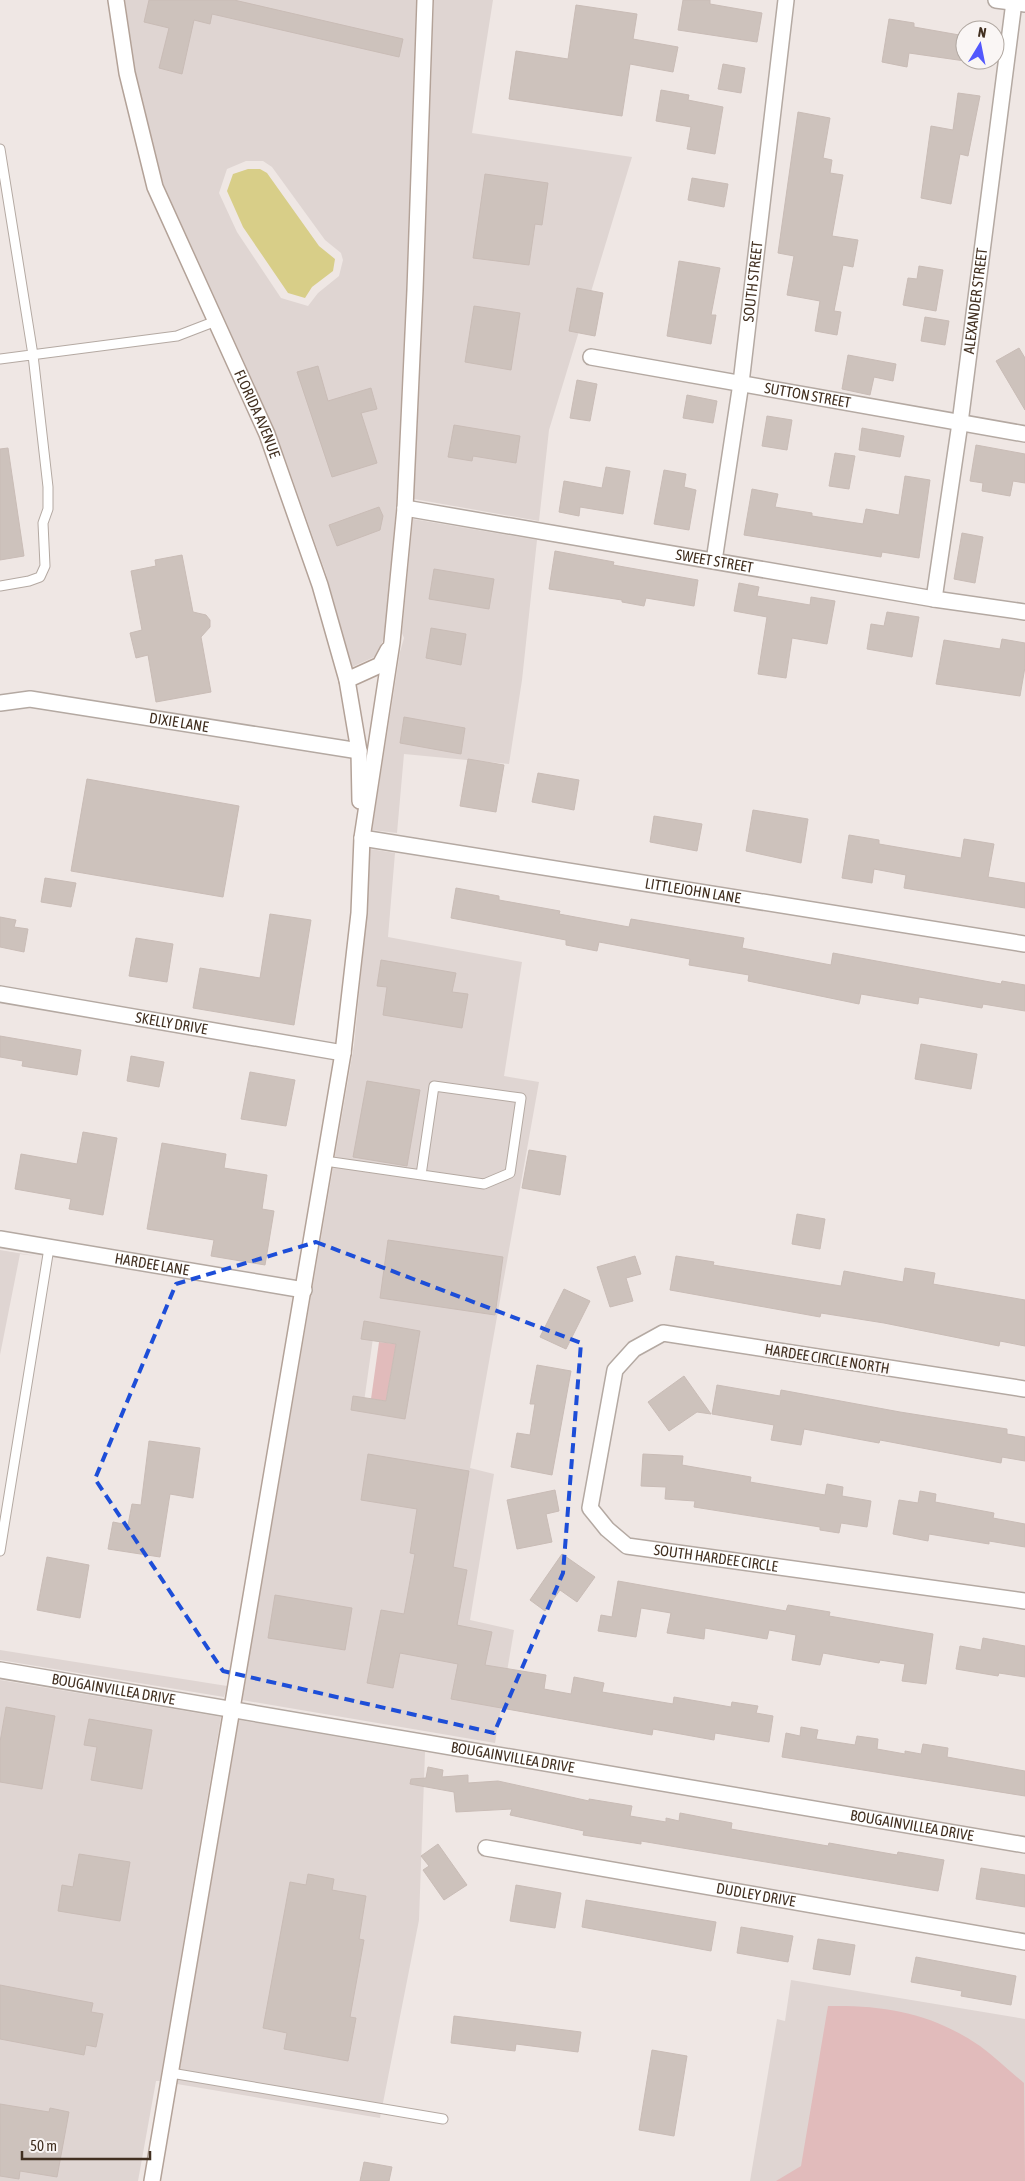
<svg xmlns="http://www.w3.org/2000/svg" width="1025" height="2181" font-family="'Asap Condensed',sans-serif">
  <rect width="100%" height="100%" fill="#efe7e4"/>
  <path fill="#dfd5d2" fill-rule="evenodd" d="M125 0H416L406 291 396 507 384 639 374 657 352 667 326 574 275 430 163 183 135 70ZM246 161H263L272 167 325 240 341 253 343 260 339 276 318 293 308 306 281 298 237 232 219 193 227 169Z
    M434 0H493L472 133 632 157 549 430 539 521 414 499 424 290Z
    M413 519 537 540 522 680 509 764 404 754 397 833 372 830 400 652 404 638 402 633Z
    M370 849 395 853 388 937 522 962 504 1076 539 1082 470 1468 494 1474 470 1620 514 1630 495 1743 242 1700 354 1045 367 914ZM373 1338 403 1346 385 1409 364 1402Z
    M0 1250 36 1256 20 1254 0 1355Z
    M0 1650 227 1686 224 1697 0 1660Z
    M0 1680 221 1717 160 2081H156L138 2181H0Z
    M239 1720 425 1752 419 1920 380 2118 177 2084Z
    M791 1980 1025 2019V2181H750L777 2019 785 2021Z"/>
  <path fill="#e1bbbb" d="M379 1342 396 1344 386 1401 371 1399Z
    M828 2006C885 2005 932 2013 980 2046 995 2057 1009 2071 1024 2083L1025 2181H776L801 2166Z"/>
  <path fill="#d8ce88" d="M248 169H260L267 173 319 246 335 259 333 271 312 287 305 298 288 293 243 227 227 191 233 174Z"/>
  <path fill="#cdc2bc" stroke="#c9bcb6" d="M149 0H234L403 39 399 57 212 14 210 24 194 20 182 74 159 68 169 28 144 22Z
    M683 0H710V4L762 13 757 42 678 30Z
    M576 5 637 14 633 39 678 47 673 72 630 64 622 116 509 99 516 51 568 59Z
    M889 19 914 23V27L965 36V61L909 53 907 67 882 62Z
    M723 64 745 68 741 93 718 89Z
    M661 90 689 95 688 100 723 107 715 154 687 149 691 127 656 121Z
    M958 93 980 96 968 156 960 154 951 204 921 198 931 126 953 130Z
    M798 112 830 118 823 158 832 160 830 173 843 175 832 236 858 240 853 267 843 265 834 311 841 312 837 335 815 331 820 301 787 295 794 256 778 253Z
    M485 174 548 183 542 225 535 224 529 265 473 258Z
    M692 178 728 184 724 207 688 200Z
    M679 261 720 268 711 315H716L711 344 667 336Z
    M919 266 943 270 936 311 903 305 908 278 917 279Z
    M577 288 603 293 595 336 569 331Z
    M474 306 520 313 511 370 465 362Z
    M925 317 949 321 945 345 921 341Z
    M1019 348 1025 358V410L996 361Z
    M848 355 896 364 893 381 874 377 870 395 842 389Z
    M318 366 328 401 371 388 377 409 361 413 377 463 332 477 297 372Z
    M577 380 597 384 590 421 570 418Z
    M687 395 717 401 713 423 683 418Z
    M767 416 792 420 787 450 762 446Z
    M454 425 520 436 516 463 473 456 472 461 448 457Z
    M862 428 904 436 900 457 859 450Z
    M976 445 1025 454V483L1013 481 1010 496 982 491 983 483 970 481Z
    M8 448 24 556 0 560V449Z
    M835 453 855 456 849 489 829 486Z
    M606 467 630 471 623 514 580 507 579 516 559 512 564 481 602 488Z
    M664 470 686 474 684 487 696 490 689 530 654 524Z
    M905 476 930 480 919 558 882 552 881 557 744 535 752 489 778 494 775 507 812 513V516L863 524 866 509 899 515Z
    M379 507 383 516 380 530 337 546 329 525Z
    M962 533 983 537 975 583 954 579Z
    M555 551 614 562 613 565 698 580 694 606 646 598 644 606 622 602V600L549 589Z
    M182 555 193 612 206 615 210 620V627L201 637 211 692 156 702 148 655 136 658 130 633 142 630 131 571 156 566 155 560Z
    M434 569 494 579 489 609 429 599Z
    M739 583 759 587 757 596 810 605 811 597 835 601 827 644 792 638 786 678 758 674 767 617 734 611Z
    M887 612 919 617 912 657 867 649 871 624 884 626Z
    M431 628 466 634 461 665 426 658Z
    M1002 639 1025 643V667L1020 696 936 684 944 640 1000 649Z
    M404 717 465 728 461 754 400 743Z
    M468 759 504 765 496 812 460 806Z
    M538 773 579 780 574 810 532 802Z
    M87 779 239 806 223 897 71 871Z
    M753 810 808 819 801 863 746 851Z
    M654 816 702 824 697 851 650 842Z
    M849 835 879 840V844L961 858 964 839 994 844 988 877 1025 883V908L904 888 906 875 874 869 872 883 842 878Z
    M45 878 76 883 71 907 41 902Z
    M456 888 499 896V900L560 911 559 914 629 927 631 919 744 938 742 948 831 965 833 953 1001 984 1002 981 1025 985V1011L983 1004 982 1008 919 997 918 1004 861 994 859 1004 748 981 749 975 689 965 690 959 599 942 597 951 566 945V940L451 918Z
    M270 914 311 920 294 1025 193 1008 200 968 260 978Z
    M0 917 16 920 14 927 28 929 24 952 0 947Z
    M136 938 173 944 167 982 129 976Z
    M381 960 456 973 452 992 468 994 462 1028 383 1015 387 987 377 986Z
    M0 1036 81 1050 77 1075 22 1066 23 1061 0 1057Z
    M921 1044 977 1054 971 1089 915 1079Z
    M131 1056 164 1062 159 1087 127 1081Z
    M250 1072 295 1080 286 1126 241 1119Z
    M367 1081 420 1090 407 1166 353 1157Z
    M83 1132 117 1138 103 1215 69 1209 71 1199 15 1189 21 1154 77 1164Z
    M162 1143 226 1154 224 1168 267 1175 262 1209 274 1211 265 1265 211 1256 214 1240 147 1229Z
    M529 1150 566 1156 560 1195 522 1188Z
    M797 1214 825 1219 820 1249 792 1244Z
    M388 1240 503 1257 495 1315 380 1298Z
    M635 1256 641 1274 626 1278 633 1301 610 1307 597 1267Z
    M676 1256 714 1262 713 1265 841 1286 844 1271 903 1282 905 1268 935 1273 933 1284 1025 1300V1346L1000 1341 999 1346 884 1323 821 1313 820 1317 670 1290Z
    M564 1289 590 1301 566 1349 540 1337Z
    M364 1321 420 1331 405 1419 351 1410 353 1396 386 1401 396 1344 361 1339Z
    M537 1365 571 1371 552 1475 511 1467 517 1433 530 1435 535 1404H530Z
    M684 1376 711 1414 697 1412 669 1431 648 1402Z
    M717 1385 780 1396 781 1390 900 1412 1007 1429V1434L1025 1437V1461L1002 1457 1001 1463 880 1440 879 1443 804 1429 801 1445 771 1440 774 1425 712 1414Z
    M149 1441 200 1448 193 1498 170 1494 160 1557 108 1549 113 1522 128 1525 132 1504 141 1505Z
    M368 1454 469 1471 453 1567 467 1570 457 1625 492 1632 485 1665 546 1675 544 1689 571 1694 574 1677 604 1683 602 1692 673 1704 674 1697 731 1707 732 1702 758 1706 756 1713 773 1716 769 1742 715 1733 714 1740 653 1729 652 1735 451 1699 458 1664 400 1653 393 1688 367 1683 381 1610 404 1614 415 1554 410 1553 417 1509 361 1500Z
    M643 1454 683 1456 682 1465 751 1477 750 1482 825 1495 827 1484 843 1487 842 1496 871 1501 867 1527 841 1523 839 1533 820 1530V1527L694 1507 695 1501 665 1499 666 1487 641 1486Z
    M555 1490 559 1511 546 1514 552 1542 517 1549 507 1500Z
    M920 1491 936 1494 935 1502 994 1513 993 1518 1025 1524V1547L989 1541V1544L929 1534 928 1541 893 1534 899 1500 918 1503Z
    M562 1554 595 1577 577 1602 560 1590 545 1611 530 1600Z
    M47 1557 89 1565 80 1618 37 1610Z
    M618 1581 786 1611 788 1605 830 1612 829 1616 933 1634 926 1684 902 1681 905 1664 880 1660 879 1663 823 1653 820 1665 792 1660 796 1635 769 1630 767 1639 705 1628 704 1639 667 1633 671 1613 641 1608 636 1637 598 1631 601 1615 612 1617Z
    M275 1595 352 1608 345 1650 268 1638Z
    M983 1638 1025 1646V1677L999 1673 998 1676 956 1669 960 1646 981 1650Z
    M6 1707 55 1716 42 1789 0 1782V1742Z
    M89 1719 152 1730 142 1789 91 1780 97 1747 84 1745Z
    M801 1727 818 1730 816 1739 855 1745 857 1736 878 1739 877 1749 905 1754V1751L921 1754 923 1744 948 1748 947 1757 1025 1771V1796L782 1757 786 1733 800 1736Z
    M428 1767 443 1770 442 1777 468 1775V1783L498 1781 589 1801V1799L632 1806 630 1816 666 1822V1818L679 1821 680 1813 732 1823 731 1829 828 1846 829 1843 897 1855 898 1852 944 1860 938 1891 641 1841V1844L583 1835 584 1831 510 1815 512 1809 456 1812 454 1792 410 1784 411 1779 426 1778Z
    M438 1844 467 1885 444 1900 423 1870 429 1866 421 1856Z
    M79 1854 130 1862 120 1921 58 1911 62 1885 73 1887Z
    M981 1868 1025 1875V1907L976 1899Z
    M308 1874 334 1879 332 1890 366 1896 359 1939 364 1940 350 2017 356 2018 348 2061 284 2049 287 2033 263 2028 290 1882 306 1885Z
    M516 1885 561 1893 555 1928 510 1921Z
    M586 1900 716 1922 711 1951 582 1927Z
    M741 1927 793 1936 788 1962 737 1953Z
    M818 1939 855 1945 850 1975 813 1969Z
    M916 1957 1016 1976 1011 2005 961 1996 962 1991 911 1982Z
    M0 1985 93 2003 91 2012 103 2014 96 2047 86 2045 84 2055 0 2039Z
    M454 2016 581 2032 578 2052 516 2044 515 2051 451 2043Z
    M652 2050 687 2056 674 2136 639 2130Z
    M0 2104 49 2112 50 2108 69 2112 57 2177 20 2171 19 2179 0 2176Z
    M364 2162 392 2167 389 2181H360Z"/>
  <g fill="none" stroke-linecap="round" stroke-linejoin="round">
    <g stroke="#b4a9a2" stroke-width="11">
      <path id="lane" d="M0 149 33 355 48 487V509L43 523 45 566 40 577 29 581 0 586
        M0 359 177 336 216 321
        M325 1161 484 1184 510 1173 521 1098 434 1086 421 1175
        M0 1551 49 1248
        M171 2073 443 2119"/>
    </g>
    <g stroke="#b4a9a2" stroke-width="18">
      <g id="street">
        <path d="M996 0 1025 4"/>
        <path id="s1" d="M591 357 1025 434"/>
        <path id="s2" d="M405 508 934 599 1025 612"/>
        <path id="s3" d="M714 561 741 383 786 0"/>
        <path id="s4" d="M934 599 960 423 1014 2"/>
        <path id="s5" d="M0 703 30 699 359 751"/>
        <path id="s6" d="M362 838 1025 944"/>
        <path id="s7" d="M0 994 343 1053"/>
        <path id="s8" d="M0 1239 304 1290"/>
        <path id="s9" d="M1025 1389 663 1333 634 1349 615 1370 590 1508 607 1529 627 1546 1025 1601"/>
        <path id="s10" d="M0 1670 1025 1845"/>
        <path id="s11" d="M486 1848 1025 1942"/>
      </g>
    </g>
    <g stroke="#b3a298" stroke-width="18">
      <g id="secondary">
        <path id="s12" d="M116 0 127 73 155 187 267 434 320 585 347 680 359 751 360 801"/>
        <path d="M347 680 380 665 388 650"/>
        <path d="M152 2181 343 1053 359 913 362 838 392 642 405 508 415 290 425 0"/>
      </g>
    </g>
    <use href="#lane" stroke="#fff" stroke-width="9"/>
    <use href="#street" stroke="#fff" stroke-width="15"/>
    <use href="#secondary" stroke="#fff" stroke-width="15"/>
  </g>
  <path fill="none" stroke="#1d4ed8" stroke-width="4" stroke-dasharray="10 6" stroke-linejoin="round" d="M316 1242 581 1343 563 1573 494 1733 223 1671 95 1479 176 1284Z"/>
  <g text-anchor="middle" stroke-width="4.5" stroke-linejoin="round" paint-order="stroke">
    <g font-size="15" fill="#423021" stroke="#faf6f5">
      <text dy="5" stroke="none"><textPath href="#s3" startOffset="282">SOUTH STREET</textPath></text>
      <text dy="5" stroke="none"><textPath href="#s4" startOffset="301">ALEXANDER STREET</textPath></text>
      <text dy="5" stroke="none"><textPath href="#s1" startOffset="220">SUTTON STREET</textPath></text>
      <text dy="5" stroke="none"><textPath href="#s12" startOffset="440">FLORIDA AVENUE</textPath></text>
      <text dy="5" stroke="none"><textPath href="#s2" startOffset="314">SWEET STREET</textPath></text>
      <text dy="5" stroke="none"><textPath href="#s5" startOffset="181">DIXIE LANE</textPath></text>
      <text dy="5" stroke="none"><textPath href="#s6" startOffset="335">LITTLEJOHN LANE</textPath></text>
      <text dy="5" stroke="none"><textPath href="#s7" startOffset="174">SKELLY DRIVE</textPath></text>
      <text dy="5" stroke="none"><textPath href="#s8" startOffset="154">HARDEE LANE</textPath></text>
      <text transform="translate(827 1359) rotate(9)" y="5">HARDEE CIRCLE NORTH</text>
      <text dy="5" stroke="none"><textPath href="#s9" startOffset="711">SOUTH HARDEE CIRCLE</textPath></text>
      <text dy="5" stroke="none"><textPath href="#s10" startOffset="115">BOUGAINVILLEA DRIVE</textPath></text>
      <text dy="5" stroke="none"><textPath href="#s10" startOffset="520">BOUGAINVILLEA DRIVE</textPath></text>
      <text dy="5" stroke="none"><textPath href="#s10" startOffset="925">BOUGAINVILLEA DRIVE</textPath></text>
      <text dy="5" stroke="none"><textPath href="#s11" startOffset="274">DUDLEY DRIVE</textPath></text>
    </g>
  </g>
  <g transform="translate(980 45) rotate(10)"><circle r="24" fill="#faf6f5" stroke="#b0a7a0"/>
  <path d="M0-4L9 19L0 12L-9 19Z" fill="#5358fd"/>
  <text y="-8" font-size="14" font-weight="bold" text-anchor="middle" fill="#423021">N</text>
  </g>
  <path d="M22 2151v8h128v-8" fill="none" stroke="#423021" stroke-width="2.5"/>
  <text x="30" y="2151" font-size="15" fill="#423021" stroke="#faf6f5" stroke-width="4" paint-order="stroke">50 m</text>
</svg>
